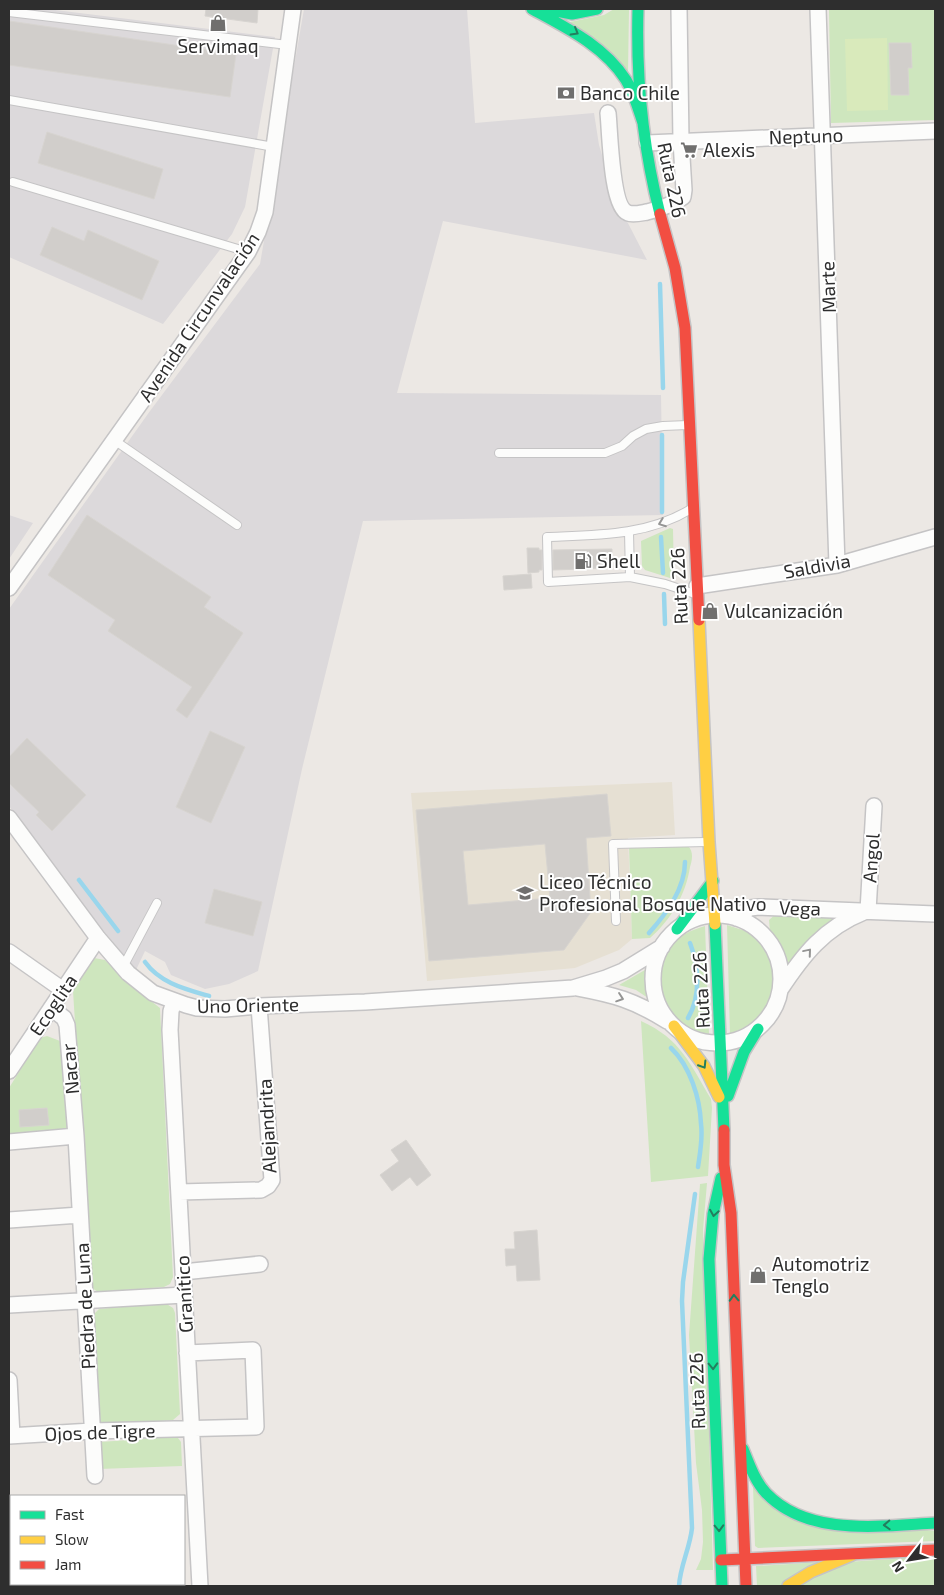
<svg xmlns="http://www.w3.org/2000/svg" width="944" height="1595" font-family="'Exo 2',sans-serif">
  <rect width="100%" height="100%" fill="#ece8e4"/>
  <path fill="#dcd9db" d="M9 9H47L275 37 245 207 232 234 163 324 9 257Z
    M304 9H467L475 123 594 113 599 145 615 198 647 260 443 221 397 393 661 395 663 515 363 521 302 769 258 971 229 984 205 989 171 975 165 962 145 951 136 970 98 924 9 806V609L150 411 260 264Z
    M9 515 33 523 9 559Z"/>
  <path fill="#e6e0d3" d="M672 782 675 835 628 838 632 939 619 950 575 968 427 981 411 793Z"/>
  <path fill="#cee6be" d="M614 9H629L628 72 570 22 604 15Z
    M829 9H935V120L831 123Z
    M670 528 673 529 674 578 673 579 645 570 642 566 641 541Z
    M688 846C694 852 692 860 690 867 686 894 671 920 650 938L632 939 629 847Z
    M777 913 844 916 786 971 784 956 775 938 770 932 769 920Z
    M727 925C735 928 744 929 752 935 779 954 782 1001 754 1022 747 1027 738 1030 730 1034Z
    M705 926 709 1034C667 1032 641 977 671 944 680 935 692 930 705 926Z
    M94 958 105 960 129 984 160 1008 173 1277 170 1284 164 1287 98 1292 92 1288 73 991 89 962Z
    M650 967 647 977 648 998 636 990 619 985Z
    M641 1021C681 1039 690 1064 711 1099L712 1108 708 1176 651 1182Z
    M47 1036 60 1041 63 1051 67 1130 9 1137V1088L40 1038Z
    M707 1183 703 1230 713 1570H696L701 1559 703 1542 702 1510 696 1463 689 1335 700 1184Z
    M165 1303 173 1308 175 1313 180 1414 173 1420 103 1426 98 1419 94 1314 99 1309Z
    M171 1437 178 1438 181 1442 182 1466 99 1469 100 1442Z
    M753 1486 781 1512 935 1531V1541L758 1548 755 1546Z
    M935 1556V1586H795L847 1562Z
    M822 1562 781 1586H757L756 1566Z"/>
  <path fill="#d9eabb" d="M887 38 888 110 847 111 845 39Z"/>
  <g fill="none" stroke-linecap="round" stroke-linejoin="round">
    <path stroke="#99d6ec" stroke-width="4.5" d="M660 284 663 388
      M662 435V512
      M661 537 663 573
      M664 594 665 624
      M79 880 118 931
      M649 933C666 914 685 889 685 862
      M145 962C160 983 185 989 209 996
      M688 1018C701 996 699 966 690 943
      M671 1048C690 1066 700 1098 701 1124 703 1138 700 1153 698 1167
      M679 1586C680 1566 690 1548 692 1528L682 1301 683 1282 695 1194"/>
  </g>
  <path fill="#d1cecb" stroke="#d7d4d0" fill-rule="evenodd" d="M206 9H258L257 23 205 16Z
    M9 21 236 54 230 97 9 65Z
    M889 43H911L912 68H908L909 95H891Z
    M47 132 163 169 154 199 38 163Z
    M52 227 84 241 88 230 159 261 142 300 40 255Z
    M87 515 211 597 204 607 243 633 187 718 176 710 192 687 108 631 115 620 48 575Z
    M527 548H539V550H542V570H539V572L528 573Z
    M612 549V568L553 570V550Z
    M531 574 532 588 504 590 503 576Z
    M210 731 245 747 211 823 176 807Z
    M27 738 86 795 52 831 36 815 39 812 9 783V757Z
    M607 794 611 836 586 838 591 912 564 950 429 961 416 810ZM545 844 550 898 468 905 463 851Z
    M214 889 262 902 253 936 205 923Z
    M47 1108 49 1125 20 1127 19 1110Z
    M406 1140 431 1175 417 1186 410 1177 392 1191 380 1175 399 1161 391 1150Z
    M537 1230 540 1280 517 1281 516 1265 506 1266 505 1249H515L514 1232Z"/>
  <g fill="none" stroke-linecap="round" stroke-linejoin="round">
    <g stroke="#c5c4c5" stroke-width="10">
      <path id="lane" d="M9 12 288 45
        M9 100 274 147
        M13 182 248 252
        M114 440 237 525
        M499 453H605L622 446 633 436 646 429 663 426 688 425
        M691 509C647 536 596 535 547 537L548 582 630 577 665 584 695 594
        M629 532 630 577
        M616 921 613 844 707 842
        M123 967 157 903"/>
    </g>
    <g stroke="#c5c4c5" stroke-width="18">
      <path id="street" d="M818 9 837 565
        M608 113C610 131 611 207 628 213 633 215 641 213 647 212 660 209 672 205 683 197L684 190 681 141 679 9
        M647 143 935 131
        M697 586 837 565 935 537
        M9 588 248 252 258 232 265 212 293 9
        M9 818 98 938 128 973 153 993 186 1005 197 1008 225 1009 259 1006 365 1002 573 988 606 978 623 971 662 947
        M868 911 874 806
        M653 979a64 64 0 1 1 128 0a64 64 0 1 1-128 0Z
        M736 918 750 908 759 907 935 914
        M9 952 63 990
        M577 988C614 995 634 1000 667 1021
        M780 990C803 955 824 928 864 912
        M174 1002 171 1011 170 1030 200 1586
        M51 1008 64 1018 67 1025 76 1136 95 1476
        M9 1071 98 938
        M9 1142 76 1136
        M179 1192 261 1190 268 1186 272 1180 259 1006
        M9 1220 80 1215
        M183 1272 260 1264
        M9 1305 184 1295
        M9 1380 12 1436
        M9 1436 92 1431 256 1427 253 1350 187 1353"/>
    </g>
    <g stroke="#c5c4c5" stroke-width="14">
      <path id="fast" d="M532 9C567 28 604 46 626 80 634 93 638 108 643 123
        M546 9 572 14 597 9
        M638 9C636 78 643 148 660 214
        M715 924 724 1130
        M677 929 713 881
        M728 1096 744 1052 758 1029
        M721 1178 713 1214 709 1259 722 1586
        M743 1449C749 1464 755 1481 766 1493 808 1537 880 1526 935 1523"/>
    </g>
    <g stroke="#c5c4c5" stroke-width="14">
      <path id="slow" d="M699 620 709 842 715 924
        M674 1026 704 1066 719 1097
        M788 1586 811 1572 852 1555"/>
    </g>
    <g stroke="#c5c4c5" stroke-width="14">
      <path id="jam" d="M660 214 675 268 685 328 699 620
        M724 1130V1165L731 1213 746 1586
        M721 1560 935 1550"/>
    </g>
    <use href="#lane" stroke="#fcfcfb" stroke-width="8"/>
    <use href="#street" stroke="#fcfcfb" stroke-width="15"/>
    <use href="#fast" stroke="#16e098" stroke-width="11"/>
    <use href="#slow" stroke="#ffcf43" stroke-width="11"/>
    <use href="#jam" stroke="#f24e42" stroke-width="11"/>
  </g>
  <defs><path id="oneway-chevron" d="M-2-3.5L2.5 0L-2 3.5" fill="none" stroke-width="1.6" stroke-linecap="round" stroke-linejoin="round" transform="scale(1.25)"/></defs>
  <g stroke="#237e5e">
    <use href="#oneway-chevron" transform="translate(575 32) rotate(30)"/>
    <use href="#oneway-chevron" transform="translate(703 1065) rotate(58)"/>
    <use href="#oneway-chevron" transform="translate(714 1213) rotate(99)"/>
    <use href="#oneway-chevron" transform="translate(734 1298) rotate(-92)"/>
    <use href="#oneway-chevron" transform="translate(713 1366) rotate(88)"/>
    <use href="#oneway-chevron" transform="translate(887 1525) rotate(178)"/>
    <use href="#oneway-chevron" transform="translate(719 1528) rotate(88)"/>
  </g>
  <g stroke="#959594">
    <use href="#oneway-chevron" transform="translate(662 523) rotate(159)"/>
    <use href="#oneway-chevron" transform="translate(808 952) rotate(-50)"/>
    <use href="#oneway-chevron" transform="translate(620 998) rotate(19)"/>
  </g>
  <defs>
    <g id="shop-bare" transform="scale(1.35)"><path d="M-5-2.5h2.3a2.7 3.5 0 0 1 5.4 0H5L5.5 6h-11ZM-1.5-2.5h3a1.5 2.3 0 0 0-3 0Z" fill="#706f6e" stroke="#fff" stroke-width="2.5" paint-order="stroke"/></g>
    <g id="bank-bare" transform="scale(1.35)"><path d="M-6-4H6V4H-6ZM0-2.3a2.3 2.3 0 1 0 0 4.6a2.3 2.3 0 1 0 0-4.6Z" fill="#706f6e" stroke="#fff" stroke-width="2.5" paint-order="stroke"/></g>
    <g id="supermarket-bare" transform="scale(1.35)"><path d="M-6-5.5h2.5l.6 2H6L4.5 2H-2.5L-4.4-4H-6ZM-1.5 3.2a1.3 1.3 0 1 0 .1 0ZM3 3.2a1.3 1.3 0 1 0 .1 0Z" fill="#706f6e" stroke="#fff" stroke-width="2.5" paint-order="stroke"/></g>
    <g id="fuel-bare" transform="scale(1.35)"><path d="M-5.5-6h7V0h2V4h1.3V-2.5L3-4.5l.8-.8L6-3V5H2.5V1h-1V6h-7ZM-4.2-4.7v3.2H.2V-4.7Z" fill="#706f6e" stroke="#fff" stroke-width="2.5" paint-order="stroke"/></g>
    <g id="school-bare" transform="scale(1.35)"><path d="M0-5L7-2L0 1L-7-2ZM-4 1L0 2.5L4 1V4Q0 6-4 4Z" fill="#706f6e" stroke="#fff" stroke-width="2.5" paint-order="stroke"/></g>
  </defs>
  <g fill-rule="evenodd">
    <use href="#shop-bare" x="218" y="23"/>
    <use href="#bank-bare" x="566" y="93"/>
    <use href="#supermarket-bare" x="689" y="150"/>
    <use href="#fuel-bare" x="583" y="561"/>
    <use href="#shop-bare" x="710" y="611"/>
    <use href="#school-bare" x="525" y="893"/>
    <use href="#shop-bare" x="758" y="1275"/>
  </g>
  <g text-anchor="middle" stroke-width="4" stroke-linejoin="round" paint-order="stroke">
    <g font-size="19" fill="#2e2e2e" stroke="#fff" text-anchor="start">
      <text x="218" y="53" text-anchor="middle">Servimaq</text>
      <text x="580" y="100">Banco Chile</text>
      <text x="703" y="157">Alexis</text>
      <text x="597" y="568">Shell</text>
      <text x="724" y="618">Vulcanización</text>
      <text x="539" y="889">Liceo Técnico<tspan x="539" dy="22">Profesional Bosque Nativo</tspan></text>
      <text x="772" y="1271">Automotriz<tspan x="772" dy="22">Tenglo</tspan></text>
    </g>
    <g font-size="19" fill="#2e2e2e" stroke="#fff">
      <text transform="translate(806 136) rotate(-2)" y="7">Neptuno</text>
      <text transform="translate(672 180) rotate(78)" y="7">Ruta 226</text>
      <text transform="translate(828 287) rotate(-92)" y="7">Marte</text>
      <text transform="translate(199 317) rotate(-56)" y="7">Avenida Circunvalación</text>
      <text transform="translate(817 566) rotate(-10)" y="7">Saldivia</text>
      <text transform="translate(679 586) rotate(-93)" y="7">Ruta 226</text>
      <text transform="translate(871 858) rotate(-86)" y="7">Angol</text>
      <text transform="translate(800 908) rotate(2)" y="7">Vega</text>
      <text transform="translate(701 990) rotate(-93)" y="7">Ruta 226</text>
      <text transform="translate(53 1005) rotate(-56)" y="7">Ecoglita</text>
      <text transform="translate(248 1005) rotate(-1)" y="7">Uno Oriente</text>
      <text transform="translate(70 1069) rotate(-95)" y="7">Nacar</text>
      <text transform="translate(267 1126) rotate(-93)" y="7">Alejandrita</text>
      <text transform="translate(184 1294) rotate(-93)" y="7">Granítico</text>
      <text transform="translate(85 1306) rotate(-93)" y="7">Piedra de Luna</text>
      <text transform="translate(697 1391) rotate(-92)" y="7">Ruta 226</text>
      <text transform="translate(100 1432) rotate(-2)" y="7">Ojos de Tigre</text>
    </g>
  </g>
  <rect width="944" height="1595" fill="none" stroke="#2e2e2e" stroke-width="20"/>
  <rect x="10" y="1495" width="175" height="90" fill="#ffffff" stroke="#ababab"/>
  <rect x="20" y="1511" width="25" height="8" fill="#16e098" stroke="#ababab"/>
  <text x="55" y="1520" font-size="15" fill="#2e2e2e">Fast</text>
  <rect x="20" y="1536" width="25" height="8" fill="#ffcf43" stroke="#ababab"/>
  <text x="55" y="1545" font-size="15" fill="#2e2e2e">Slow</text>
  <rect x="20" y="1561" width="25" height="8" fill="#f24e42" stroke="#ababab"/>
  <text x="55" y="1570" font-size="15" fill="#2e2e2e">Jam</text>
  <g transform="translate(909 1560) rotate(239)" stroke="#ffffff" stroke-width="4" paint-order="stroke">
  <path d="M0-4L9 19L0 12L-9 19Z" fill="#2e2e2e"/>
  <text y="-8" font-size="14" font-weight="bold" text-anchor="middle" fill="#2e2e2e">N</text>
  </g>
</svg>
